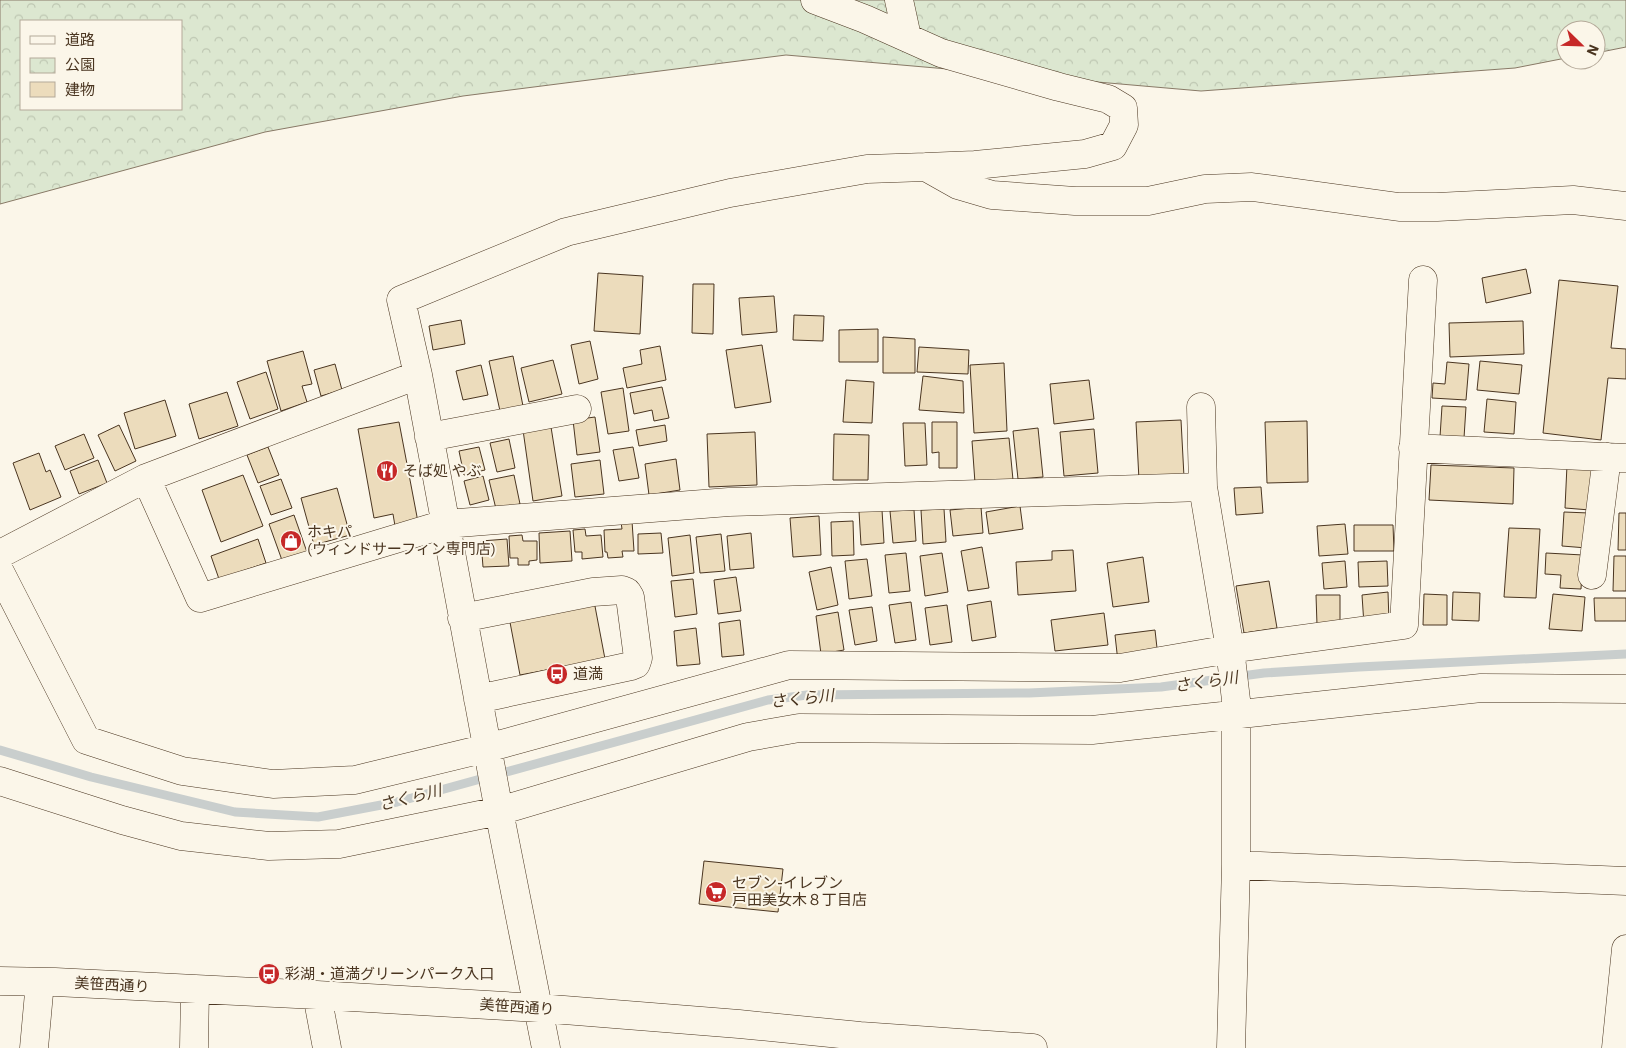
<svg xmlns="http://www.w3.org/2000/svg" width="1626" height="1048" font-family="'IBM Plex Sans','Noto Sans JP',sans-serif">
  <defs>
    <pattern id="park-crowns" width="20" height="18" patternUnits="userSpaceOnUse" patternTransform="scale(1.25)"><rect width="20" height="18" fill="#dce7d0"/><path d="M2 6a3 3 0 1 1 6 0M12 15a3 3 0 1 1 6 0" fill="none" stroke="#bec7b2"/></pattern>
  </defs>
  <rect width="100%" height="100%" fill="#fbf6e9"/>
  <path fill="url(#park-crowns)" stroke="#887966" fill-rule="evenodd" d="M0 0H1626V47L1596 53V30H1566V58L1515 68 1201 91 786 55 463 96 265 132 0 204ZM21 21H181V109H21Z"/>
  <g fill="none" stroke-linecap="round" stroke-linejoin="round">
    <path stroke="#c9cecd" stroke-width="9" d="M0 750 91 777 235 812 318 817 397 802 768 700 807 695 1029 693 1161 687 1264 673 1359 667 1626 654"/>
  </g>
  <path fill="#ecdcbc" stroke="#4a3520" d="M1526 269 1531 293 1486 303 1482 278Z
    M598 273 643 276 640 334 594 331Z
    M1559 280 1618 286 1611 348 1626 349V379L1608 378 1601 440 1543 433Z
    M693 284H714L713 334 692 333Z
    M774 296 777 332 742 335 739 298Z
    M794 315 824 316 823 341 793 340Z
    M461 320 465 344 433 350 429 326Z
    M1523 321 1524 354 1450 357 1449 323Z
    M878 329V362H839V330Z
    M883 337 915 339V373H883Z
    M590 341 598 379 579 384 571 345Z
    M762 345 771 402 735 408 726 350Z
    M660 346 666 380 627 388 623 368 642 364 640 350Z
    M919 347 969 350 968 374 917 372Z
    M303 351 312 384 302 386 307 402 281 411 267 361Z
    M513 356 523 406 500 411 489 361Z
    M553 360 562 394 529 402 521 368Z
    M1480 361 1522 365 1519 394 1477 390Z
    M1447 362 1469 364 1466 400 1432 398 1433 383 1445 384Z
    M1004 363 1007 431 974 433 970 365Z
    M335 364 342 390 321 396 314 370Z
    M481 365 488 395 463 400 456 371Z
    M266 372 278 409 250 419 237 382Z
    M923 376 963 381 964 413 919 410Z
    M846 380 874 382 872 423 843 422Z
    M1089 380 1094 419 1054 424 1050 384Z
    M662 387 669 418 654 421 652 410 634 414 630 393Z
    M623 388 629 431 608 434 601 392Z
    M227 392 238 426 199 439 189 404Z
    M1487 399 1516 402 1514 434 1484 432Z
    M165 400 176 436 135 449 124 413Z
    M1442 406 1466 407 1464 438 1440 437Z
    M595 417 600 452 577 455 573 420Z
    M1181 420 1184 477 1139 480 1136 422Z
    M1307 421 1308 482 1267 483 1265 422Z
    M399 422 418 522 395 526 393 514 374 518 358 429Z
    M932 422H957V468H939V452L932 453Z
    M903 423H925L927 465 905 466Z
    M119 425 136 461 115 471 98 435Z
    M665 425 667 441 639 446 636 430Z
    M551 427 562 496 533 501 523 430Z
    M1038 428 1043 477 1018 479 1013 431Z
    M1094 429 1098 473 1064 476 1060 432Z
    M755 432 757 485 709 487 707 434Z
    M84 434 94 458 65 470 55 446Z
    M834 434 869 435 868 480H833Z
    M1009 438 1013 480 975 483 972 441Z
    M509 439 515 468 497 472 490 443Z
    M268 447 279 475 258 483 247 455Z
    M479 447 485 470 464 475 459 451Z
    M633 447 639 478 619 481 613 450Z
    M39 453 46 472 50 470 61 497 30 510 13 463Z
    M676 459 680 490 649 495 645 464Z
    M98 460 107 483 79 494 70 471Z
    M600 460 604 494 575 497 571 464Z
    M1431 465 1514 468 1513 504 1429 500Z
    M1567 465 1593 467 1590 510 1565 508Z
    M243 475 263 526 221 542 202 490Z
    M514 475 520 504 496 509 489 480Z
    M483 476 489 500 470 505 464 481Z
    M281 479 292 508 271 515 260 486Z
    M1261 487 1263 513 1236 515 1234 488Z
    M337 488 350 535 314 545 301 498Z
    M1020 506 1023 529 989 534 986 512Z
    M981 507 983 533 953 536 950 510Z
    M944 509 946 542 923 544 921 510Z
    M882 510 884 543 861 545 859 511Z
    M914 510 916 541 893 543 890 511Z
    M1564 512 1589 513 1587 548 1562 546Z
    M1619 513H1626V550H1618Z
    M294 515 308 555 283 563 269 524Z
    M819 516 821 555 793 557 790 518Z
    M632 521 634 551H622L623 557 608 558 607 552H605L604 530 622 529 621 522Z
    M853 521 854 555 832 556 831 522Z
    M1345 524 1348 554 1319 556 1317 526Z
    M1354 525H1393L1394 551H1354Z
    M1509 528 1540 529 1536 598 1504 597Z
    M585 529 586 536 601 535 603 557 582 559V552H575L573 530Z
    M570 531 572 561 540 563 539 533Z
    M661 533 663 553 638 554V534Z
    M751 533 754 568 730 570 727 536Z
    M721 534 725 571 700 573 696 537Z
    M522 535 523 541H537V560L529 561V565H518V558H510L509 536Z
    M690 535 694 573 672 576 668 538Z
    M258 539 266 563 219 579 211 556Z
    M507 539 509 566 483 567 481 541Z
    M982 547 989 588 968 591 961 551Z
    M1073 550 1076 591 1018 595 1016 562 1052 560V551Z
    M906 553 910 591 889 593 885 555Z
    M942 553 948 592 925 596 920 556Z
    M1546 553 1583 555 1581 589 1560 588 1561 575 1545 574Z
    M1614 556H1626V591H1613Z
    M1143 557 1149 602 1113 607 1107 563Z
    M867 559 872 596 849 599 845 561Z
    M1345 561 1347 587 1324 589 1322 563Z
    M1387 561 1388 586 1359 587 1358 562Z
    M831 567 838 605 817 610 809 572Z
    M736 577 741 611 718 614 714 580Z
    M693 579 697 614 675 617 671 581Z
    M1269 581 1277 628 1244 633 1236 586Z
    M1388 592 1389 622 1364 625 1362 595Z
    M1453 592 1480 593 1479 621 1452 620Z
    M1424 594 1447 595V625H1423Z
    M1553 594 1585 597 1582 631 1549 629Z
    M1316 595H1340V625H1317Z
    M1594 598H1626V621H1595Z
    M594 601 605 659 520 675 509 617Z
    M991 601 996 637 972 641 967 605Z
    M911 602 916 640 895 643 889 605Z
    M947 605 952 642 930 645 925 608Z
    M872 607 877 641 855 645 849 610Z
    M838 612 844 650 821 654 816 616Z
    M1104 613 1108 645 1055 651 1051 620Z
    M740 620 744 655 722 657 719 623Z
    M696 628 700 664 677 666 674 631Z
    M1155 630 1158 657 1118 662 1115 635Z
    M704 861 783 869 778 912 699 904Z"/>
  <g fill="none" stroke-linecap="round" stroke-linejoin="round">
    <g stroke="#4a3520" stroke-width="29">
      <path id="minor" d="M815 0 865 19 941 53 1059 87 1108 99 1123 108 1124 125 1113 146 1085 154 975 165 926 167
        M899 0 907 37
        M1201 407 1203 487 1230 649 1236 700V865L1231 1048
        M429 437 577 409
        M1413 448 1626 458
        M146 478 200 598 445 524 729 502 1203 487
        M0 554 146 478 418 375
        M0 572 86 740 182 771 273 784 355 780 487 748 789 665 1120 668 1230 649 1404 625 1423 280
        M1592 575 1607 457
        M462 618 593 592 622 590 627 592 630 597 638 658 636 664 631 666 478 699
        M0 781 122 820 181 836 269 846 339 844 499 811 748 737 799 728 1092 730 1481 688 1626 689
        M1236 865 1626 881
        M0 981 55 982 317 995 539 1008 739 1024 860 1036 1033 1048
        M317 995 327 1048
        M34 1048 40 982
        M194 1048 195 989
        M546 1048 499 811 418 375 401 300 566 232 730 193 867 169 926 167 958 185 992 195 1075 201H1148L1205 189 1252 187 1399 207H1437L1573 200 1626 206
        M1616 1048 1626 949"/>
    </g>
    <use href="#minor" stroke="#fbf6e9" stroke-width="28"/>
  </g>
  <defs>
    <g id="restaurant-disc" transform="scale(1.125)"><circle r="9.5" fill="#c62828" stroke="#fbf6e9"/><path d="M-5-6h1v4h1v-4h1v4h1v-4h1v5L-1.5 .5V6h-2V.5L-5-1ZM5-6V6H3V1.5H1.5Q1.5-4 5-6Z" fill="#fff"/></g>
    <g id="shop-disc" transform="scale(1.125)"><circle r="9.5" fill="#c62828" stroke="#fbf6e9"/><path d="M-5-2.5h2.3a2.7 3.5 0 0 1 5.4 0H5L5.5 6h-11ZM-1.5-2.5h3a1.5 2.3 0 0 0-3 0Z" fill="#fff"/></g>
    <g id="bus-disc" transform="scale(1.125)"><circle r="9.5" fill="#c62828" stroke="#fbf6e9"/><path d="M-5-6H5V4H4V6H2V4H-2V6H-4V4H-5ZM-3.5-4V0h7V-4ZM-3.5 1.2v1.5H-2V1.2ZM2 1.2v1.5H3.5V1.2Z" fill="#fff"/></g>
    <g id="supermarket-disc" transform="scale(1.125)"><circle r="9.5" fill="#c62828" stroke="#fbf6e9"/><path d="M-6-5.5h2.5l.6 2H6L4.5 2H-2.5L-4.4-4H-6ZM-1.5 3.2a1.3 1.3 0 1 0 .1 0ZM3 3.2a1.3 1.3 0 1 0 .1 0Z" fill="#fff"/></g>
  </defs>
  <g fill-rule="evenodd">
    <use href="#restaurant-disc" x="387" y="471"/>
    <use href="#shop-disc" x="291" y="541"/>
    <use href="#bus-disc" x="557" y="674"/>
    <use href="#supermarket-disc" x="716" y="892"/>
    <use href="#bus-disc" x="269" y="974"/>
  </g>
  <g text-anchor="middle" stroke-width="4" stroke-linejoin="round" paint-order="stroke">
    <g font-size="15" fill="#4a3520" stroke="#fbf6e9" text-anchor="start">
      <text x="403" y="476">そば処 やぶ</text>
      <text x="307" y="537">ホキパ<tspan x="307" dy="17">(ウィンドサーフィン専門店)</tspan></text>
      <text x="573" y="679">道満</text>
      <text x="732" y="888">セブン-イレブン<tspan x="732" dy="17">戸田美女木８丁目店</tspan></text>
      <text x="285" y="979">彩湖・道満グリーンパーク入口</text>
    </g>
    <g font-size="15" fill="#4a3520" stroke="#fbf6e9">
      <text transform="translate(112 985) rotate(3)" y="5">美笹西通り</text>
      <text transform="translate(517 1007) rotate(4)" y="5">美笹西通り</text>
    </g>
    <g font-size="16" font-style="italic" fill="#4a3520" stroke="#fbf6e9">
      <text transform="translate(1206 681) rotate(-8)" y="6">さくら川</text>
      <text transform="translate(802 698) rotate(-6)" y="6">さくら川</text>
      <text transform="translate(410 797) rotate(-14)" y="6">さくら川</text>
    </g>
  </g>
  <rect x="20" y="20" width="162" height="90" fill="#fbf6e9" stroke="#b4a999"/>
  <rect x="30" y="36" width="25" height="8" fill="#fbf6e9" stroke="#b4a999"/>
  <text x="65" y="45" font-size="15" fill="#4a3520">道路</text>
  <rect x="30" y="58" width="25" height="15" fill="url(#park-crowns)" stroke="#b4a999"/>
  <text x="65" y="70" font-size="15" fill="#4a3520">公園</text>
  <rect x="30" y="82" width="25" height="15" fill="#ecdcbc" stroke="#b4a999"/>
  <text x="65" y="95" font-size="15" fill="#4a3520">建物</text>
  <g transform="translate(1581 45) rotate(113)"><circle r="24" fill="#fbf6e9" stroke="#b4a999"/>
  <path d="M0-4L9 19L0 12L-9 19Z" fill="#c62828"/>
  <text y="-8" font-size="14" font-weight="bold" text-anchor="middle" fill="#4a3520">N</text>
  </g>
</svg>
